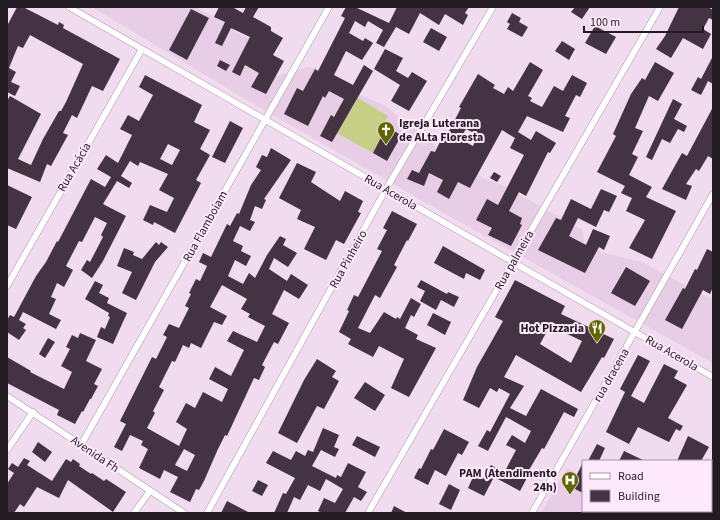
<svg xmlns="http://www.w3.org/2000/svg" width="720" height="520" font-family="'Source Sans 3',sans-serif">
  <rect width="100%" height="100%" fill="#f1dbef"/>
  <path fill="#e8cde6" d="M92 7H196L231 27 235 32 261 44 274 77 308 67 328 72 352 84V92L386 106 430 142 485 179 502 185 583 230 584 242 601 252 642 262 709 298 713 299V363L449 216 245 99Z
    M567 468 583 476V511H653L657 513H541Z"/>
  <path fill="#c7ce85" d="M358 98 388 116 384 122 388 125 373 153 337 133Z"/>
  <path fill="#443342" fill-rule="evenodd" d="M17 7H23L58 25 59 22 64 25 63 28 120 59 103 91 92 86 77 118 72 115 63 133 68 135 51 166 47 164 40 182 7 168V101L10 96 41 114 18 159 31 165 43 139 59 111H61L66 102 83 64 30 35 23 48 18 46 9 68 16 72 11 82 20 86 15 96 7 92V26Z
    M219 7H232L243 13 246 7H259L253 17 271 27V31L283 38 273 55 284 61 266 94 251 87 259 73 245 65 240 76 232 72 250 37 231 28 222 46 215 43 225 22 214 17Z
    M346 7H355L389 23 397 7H469L465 13 468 15 463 25 445 14 439 25 420 13 409 34 396 27 384 47 376 43 383 30 368 21 365 27 355 21 349 33 363 41 365 38 373 43 362 60 346 51 334 75 353 85 364 65 373 71 332 142 320 136 331 115 334 117 344 99 329 91 325 98 323 96 308 126 284 114 297 88 303 91 315 69 318 71 344 20 345 18 341 16Z
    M575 7H590L582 19 571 12Z
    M679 7H708L713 10V20L709 18 703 29 711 34 703 49 683 38 671 58 656 49 665 36Z
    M191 9 209 18 187 60 169 50Z
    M512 13 521 18 519 22 528 27 522 37 507 29 510 24 507 22Z
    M595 26 616 37 606 54 585 43Z
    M431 28 447 37 439 51 423 42Z
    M562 41 575 49 569 60 555 51Z
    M385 49 403 58 396 71 408 78 412 72 427 81 409 111 391 101 400 85 374 69Z
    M713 56V84L708 81 701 95 691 90 698 77 701 79Z
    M220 60 230 65 226 71 217 66Z
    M530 62 543 70 528 96 532 98 530 101 542 107 554 86 563 91 572 75 587 83 580 97 576 95 565 116 570 118 563 132 527 116 518 132 531 140 536 131 556 143 550 153 548 152 526 196 519 192 509 211 522 218 520 224 522 225 511 246 488 235 492 228 476 220 487 199 498 205 524 155 510 148 515 138 502 130 470 188 458 182 449 199 437 192 443 180 429 173 424 186 407 179 412 170 419 173 431 151 435 152 445 132 448 133 461 108 459 107 478 74 495 85 493 88 504 94 508 87 513 91ZM466 129 478 135 473 146 460 139Z
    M655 62 674 73 658 101 649 96 635 128 643 131 632 154 638 157 629 175 652 187 646 197 676 211 652 259 629 248 645 220 626 211 632 198 621 193 625 186 597 172 616 136 613 134 631 94 642 78 645 80Z
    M145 75 202 105 194 122 210 130 200 149 210 155 196 180 201 183 175 233 154 222 153 225 143 220 150 205 167 212 174 198 159 190 168 174 140 162 138 166 130 161 121 176 132 183 129 188 117 181 103 204 126 216 103 261 92 278 81 270 87 260 90 262 103 237 101 235 107 223 95 217 82 242 79 241 66 266 73 270 64 287 57 283 51 297 56 299 49 314 61 320 56 329 23 312 19 320 26 324 23 328 26 330 19 340 7 332V320L10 315 14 317 36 276 46 262 57 241 58 242 91 179 105 187 111 177 97 169 106 155 118 163 132 135 120 129 128 115 139 121 153 95 139 87ZM168 144 180 150 172 165 160 159Z
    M673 99 682 104 674 119 687 126 684 132 678 129 670 143 662 139 652 160 646 157Z
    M713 107V159L708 156 699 171 696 169 686 184 692 186 686 200 662 189 682 153 687 156Z
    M230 121 243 128 225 163 212 157Z
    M391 129 399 134 400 138 387 161 373 153 385 130Z
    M271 148 291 160 264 199 266 200 262 209 255 206 250 220 255 222 250 231 240 226 233 241 243 246 241 251 251 256 246 266 235 260 228 276 243 284 249 273 255 278 267 255 280 236 286 239 283 245 297 253 288 267 274 258 269 269 287 281 291 274 308 285 299 299 284 290 272 314 289 323 278 344 274 342 262 365 265 367 259 380 254 378 227 436 225 435 218 449 204 481 199 490 196 489 190 502 170 492 178 477 164 470 160 479 139 468 148 449 141 445 143 441 130 435 122 451 114 447 126 424 120 421 152 357 156 359 167 337 163 335 169 324 179 328 189 308 185 306 191 294 189 293 196 279 200 281 207 266 199 262 203 253 211 257 227 224 230 226 237 213 239 214 251 185 261 170 256 167 262 155 267 157ZM222 285 247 299 241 309 250 314 248 317 265 326 257 342 233 331 227 341 244 350 231 376 215 367 209 379 228 389 222 402 203 392 195 408 186 403 176 422 187 429 179 446 147 428 155 413 153 411 164 390 159 387 172 361 175 362 183 345 189 348 191 343 201 348 214 322 222 325 227 316 210 307ZM184 449 195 455 187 471 175 465Z
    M297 163 316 172 311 182 340 201 345 191 363 201 358 212 361 213 344 244 336 240 326 260 304 249 315 227 297 219 301 210 279 198Z
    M494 172 501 176 497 182 490 178Z
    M7 185 32 197 16 229 7 225Z
    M601 189 617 196 609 212 604 210 596 227 578 218 569 236 586 245 593 229 610 236 604 250 599 247 585 273 538 250 556 218 561 220 571 199 591 209Z
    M392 211 417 224 408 241 407 240 394 265 397 267 380 298 375 295 358 328 370 333 384 312 396 319 397 317 400 319 411 298 421 304 414 317 411 315 405 328 418 335 416 339 436 348 409 397 391 388 404 359 379 346 373 357 348 344 351 339 339 332 349 311 347 310 354 295 358 297 382 251 377 249 387 230 383 228Z
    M156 242 159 245 161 242 168 247 155 262 136 300 122 293 132 272 117 266 124 248 134 252 133 255 142 259Z
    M443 246 485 270 480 280 466 273 464 279 434 263Z
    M707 249 713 252V287L710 294 703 290 682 329 665 320 683 288 685 289 695 269 697 270Z
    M626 267 650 281 635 306 611 293Z
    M421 280 447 294 448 292 459 297 454 307 441 300 436 310 420 301 425 291 417 287Z
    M515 280 565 306 561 314 614 339 604 358 602 357 581 392 516 355 504 377 524 386 510 408 526 416 541 389 578 409 574 417 564 412 544 449 542 448 526 475 528 476 520 491 494 477 484 496 468 488 474 475 483 479 491 465 504 473 516 450 506 445 512 435 525 443 531 431 506 417 488 451 478 446 487 430 490 432 510 394 499 388 497 392 490 388 479 408 463 400 477 367 503 321 495 317ZM552 322 563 328 561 331 582 341 571 363 540 344Z
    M95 281 103 285 99 293 109 298 107 303 127 313 113 344 97 337 101 327 105 329 110 317 108 316 109 313 85 299Z
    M433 313 451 322 445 335 427 325Z
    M80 333 96 340 86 361 102 369 94 384 98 386 91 399H90L83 412 82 411 75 424 57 415 59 410 7 383V357L31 371 30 372 64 389 72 372 61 366 70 349 66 347 72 335 78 338Z
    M48 338 55 342 45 358 39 354Z
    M638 355 650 361 631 396 644 403 664 364 678 371 674 378 687 385 668 418 683 426 680 431 676 429 669 442 638 427 629 444 606 432 625 392 620 389Z
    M317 359 336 371 332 377 339 381 324 409 317 406 297 443 278 433 304 380Z
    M365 382 385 395 375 411 354 398Z
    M323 428 339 435 334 447 339 449 335 457 321 450 312 466 336 478 337 475 341 477 348 463 366 472 358 487 367 492 361 501 354 497 345 513H322L318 511 324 498 335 503 343 489 326 479 320 491 308 485 300 500 294 497 287 513H274L283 493 286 494 295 478 266 463 273 451 291 460 296 451 305 456 308 450 313 452Z
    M444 429 469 442 462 455 458 453 446 476 435 470 428 485 414 478 419 468 421 469 431 449 433 450Z
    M357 436 380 447 375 457 352 445Z
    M688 436 709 447 701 461H677Z
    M38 442 52 452 45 462 32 452Z
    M597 444 605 448 599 461H588Z
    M624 451 645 461H619Z
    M24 458 30 461 27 465 52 481 66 459 71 462 73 459 80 464 79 466 91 474 92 473 104 481 106 479 126 492 113 512 68 480 59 498 37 487 24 507 20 504 14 513H7V484L14 473 8 469 12 463 18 467Z
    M583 462V493L571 487Z
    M258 480 268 485 262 496 252 491Z
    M449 484 460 490 451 510 439 504Z
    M227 501 250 513H221Z
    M394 506 407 513H391Z"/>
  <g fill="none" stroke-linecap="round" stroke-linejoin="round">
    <g stroke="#a995a7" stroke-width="7">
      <path id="street" d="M69 7 713 377
        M7 286 142 49
        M7 396 184 513
        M81 445 329 7
        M7 450 33 412
        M711 484 713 480
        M134 513 150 491
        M207 513 386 189 493 7
        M368 513 660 7
        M532 513 713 194
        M694 513 695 511"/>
    </g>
    <use href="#street" stroke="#fff" stroke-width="6"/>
  </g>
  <defs>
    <g id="church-pin" transform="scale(0.9)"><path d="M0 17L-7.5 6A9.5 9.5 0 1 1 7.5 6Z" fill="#606500" stroke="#fee8fc"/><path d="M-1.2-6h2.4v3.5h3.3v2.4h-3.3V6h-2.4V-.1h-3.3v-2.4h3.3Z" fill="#fff"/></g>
    <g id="restaurant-pin" transform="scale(0.9)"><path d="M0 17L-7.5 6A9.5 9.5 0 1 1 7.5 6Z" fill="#606500" stroke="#fee8fc"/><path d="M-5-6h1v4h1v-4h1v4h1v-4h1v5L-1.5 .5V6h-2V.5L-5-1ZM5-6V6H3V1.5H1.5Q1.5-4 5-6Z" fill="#fff"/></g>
    <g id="hospital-pin" transform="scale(0.9)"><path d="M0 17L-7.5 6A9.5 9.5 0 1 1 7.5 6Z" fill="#606500" stroke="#fee8fc"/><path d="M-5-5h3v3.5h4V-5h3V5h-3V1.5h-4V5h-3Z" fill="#fff"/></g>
  </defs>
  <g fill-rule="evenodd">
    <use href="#church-pin" x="386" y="130"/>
    <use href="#restaurant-pin" x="597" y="328"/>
    <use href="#hospital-pin" x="570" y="480"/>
  </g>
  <g text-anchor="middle" stroke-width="4" stroke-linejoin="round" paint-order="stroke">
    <g font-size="12" font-weight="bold" fill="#221b22" stroke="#fee8fc" text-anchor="end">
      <text x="399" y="127" text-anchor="start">Igreja Luterana<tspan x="399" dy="14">de ALta Floresta</tspan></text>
      <text x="584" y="332">Hot Pizzaria</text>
      <text x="557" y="477">PAM (Atendimento<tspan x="557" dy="14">24h)</tspan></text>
    </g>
    <g font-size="12" fill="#221b22" stroke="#fee8fc">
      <text transform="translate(74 167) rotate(-60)" y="4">Rua Acácia</text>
      <text transform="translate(391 192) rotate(30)" y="4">Rua Acerola</text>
      <text transform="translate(205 226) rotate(-61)" y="4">Rua Flamboiam</text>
      <text transform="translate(348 259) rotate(-61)" y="4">Rua Pinheiro</text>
      <text transform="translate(514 260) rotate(-60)" y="4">Rua palmeira</text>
      <text transform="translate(672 353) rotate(30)" y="4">Rua Acerola</text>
      <text transform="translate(611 375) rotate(-60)" y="4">rua dracena</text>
      <text transform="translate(95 454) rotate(34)" y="4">Avenida Fh</text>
    </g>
  </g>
  <rect width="720" height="520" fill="none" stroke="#221b22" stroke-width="16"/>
  <rect x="582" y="460" width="130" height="52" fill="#fee8fc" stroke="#a696a5"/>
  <rect x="590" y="473" width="20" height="6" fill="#ffffff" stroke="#a696a5"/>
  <text x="618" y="480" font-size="12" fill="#221b22">Road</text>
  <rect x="590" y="490" width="20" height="12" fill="#443342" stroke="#a696a5"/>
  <text x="618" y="500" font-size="12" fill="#221b22">Building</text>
  <path d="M584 26v6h119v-6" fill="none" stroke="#221b22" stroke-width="2"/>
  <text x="590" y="26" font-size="12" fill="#221b22" stroke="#fee8fc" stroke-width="3" paint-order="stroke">100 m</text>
</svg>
